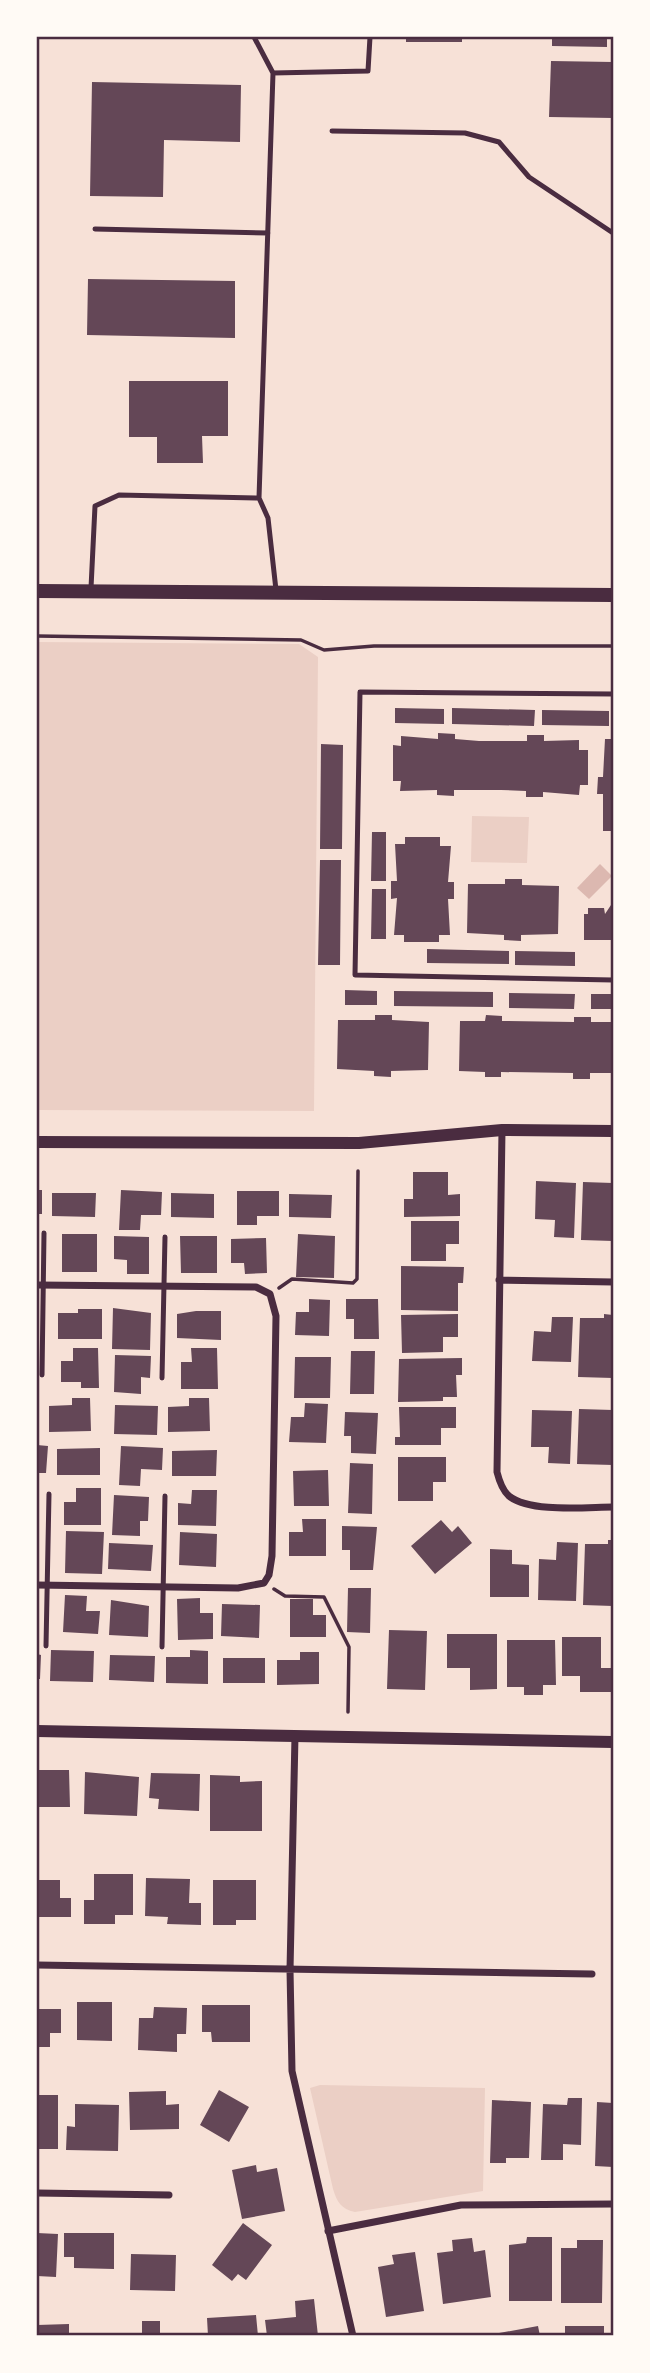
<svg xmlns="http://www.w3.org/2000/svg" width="650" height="2373" font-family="'Titillium Web',sans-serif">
  <rect width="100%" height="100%" fill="#f7e1d7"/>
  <path fill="#ebcfc5" d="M37 642 299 644 318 657 314 1111 37 1110Z
    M472 816 529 817 527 863 471 862Z
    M320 2085 485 2088 483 2191 355 2212C341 2209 337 2202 333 2189L310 2088Z"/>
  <path fill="#dcb8b0" d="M600 864 612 876 589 899 577 888Z"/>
  <path fill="#644757" d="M406 37H462V42H406Z
    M552 37H607V47L552 46Z
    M551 61 613 62V118L549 117Z
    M92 82 241 85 240 142 164 140 163 197 90 196Z
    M88 279 235 281V338L87 335Z
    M129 381H228V436H202L203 463H157V437H129Z
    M395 708 444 709V724L395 723Z
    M452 708 535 710 534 726 452 724Z
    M542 710 609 711V726L542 725Z
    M438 733 455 734V739L479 741H527V735H544V741L579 740V750H588V785H580L579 795 543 792V797H526V791L501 790H454V796L437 795V790L400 791 401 781H393V745L401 746V736L438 739Z
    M605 739H613V831H603V794H597L598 777H603Z
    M321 744 343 745 342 849H320Z
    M372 832H386V881H371Z
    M405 837H440V846H451L448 882H454V899H448L450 935H439V942H404V935H394L397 898 391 899V881H397L395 844H405Z
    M320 860H341L340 965H318Z
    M505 879H522V885L559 886 558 934 521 935V941L504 940V935L467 933 468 884H505Z
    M372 889H386V939H371Z
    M613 902V940H584V914H588V908H604L605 914Z
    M427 949 509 951V964L427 963Z
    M515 951 575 952V966L515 965Z
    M345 990 377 991V1005H345Z
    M394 991 493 992V1007L394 1006Z
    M509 993 575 994 574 1009 509 1008Z
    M591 994H613V1009H591Z
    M375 1015H392V1020L429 1022 428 1070 391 1071V1077L374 1076V1071L337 1069 338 1020H375Z
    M486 1015 502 1016V1021L574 1022V1017H591V1022H613V1073H590V1079H573V1073L501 1072V1077H485V1072L459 1071 460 1021H485Z
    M413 1172H448V1195L460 1194V1216L404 1217V1199H413Z
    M536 1181 576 1183 574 1238 554 1237 555 1220 535 1219Z
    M583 1182 613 1183V1241L581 1240Z
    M37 1190H42V1214H37Z
    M121 1190 162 1192 161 1215H141L140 1230H119Z
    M237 1191H279V1216H257V1225H237Z
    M52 1193H96L95 1217 52 1216Z
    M171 1193 214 1194V1218L171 1217Z
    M289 1194 332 1195 331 1218 289 1217Z
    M411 1221H459V1244H446V1261H411Z
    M62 1234H97V1272H62Z
    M298 1234 335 1236 334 1278 296 1277Z
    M114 1236 149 1237V1274H127V1260L114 1259Z
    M180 1236H217V1273H181Z
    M266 1238 267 1273 245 1274 244 1263H231V1239Z
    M401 1266 464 1267 463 1283H458V1311L401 1310Z
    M309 1299 330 1300 329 1336 295 1335 296 1312H309Z
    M346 1299H378L379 1339H354V1319H346Z
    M113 1308 151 1313 150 1350 112 1349Z
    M78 1309H102V1339H58V1313H78Z
    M196 1311H221V1340L177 1338V1314Z
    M458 1314V1337H443V1352L402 1353 401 1315Z
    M604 1314 613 1315V1378L578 1377 580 1318H604Z
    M552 1317H573L571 1362 532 1361 534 1331 551 1332Z
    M73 1348H98L99 1388H81V1382H61V1361H73Z
    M191 1348H217L218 1389H181V1362H192Z
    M351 1351H375L374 1394H350Z
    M115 1355 151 1356 150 1378 141 1377V1394L114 1392Z
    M295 1357H331L330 1398H294Z
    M462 1358V1375H456L457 1397H443V1401L398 1402 399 1359Z
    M72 1398H90L91 1431 49 1432V1406L72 1405Z
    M189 1398H209L210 1431 168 1432V1407L189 1406Z
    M305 1403 328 1404 326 1443 289 1442 291 1417H304Z
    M115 1405 158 1406 157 1435 114 1434Z
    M399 1407H456V1428H441V1445H395V1437H400Z
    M579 1409 613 1410V1465L577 1464Z
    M532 1410 572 1411 570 1464 548 1463 549 1447H531Z
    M345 1412 378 1413 376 1454 351 1453V1436H344Z
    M37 1445 48 1446 46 1473H37Z
    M121 1446 163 1448 162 1470 141 1469 140 1486 119 1485Z
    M100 1448V1475H57V1449Z
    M217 1450 216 1476H172V1451Z
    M398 1457H446V1482H433V1501H398Z
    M350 1463 373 1464 372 1514 348 1513Z
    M328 1470 329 1506H294L293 1471Z
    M76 1488H101V1525H64V1502H76Z
    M192 1490H217L216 1526 178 1525V1503L191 1504Z
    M114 1495 149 1497 148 1521H140V1536L112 1535Z
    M302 1519H326V1556H289V1532H303Z
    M441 1520 452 1532 458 1526 472 1543 435 1574 411 1546Z
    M342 1526 377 1527 373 1570H350V1550H342Z
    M66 1531 104 1532 102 1574 65 1573Z
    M180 1532 217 1534 216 1567 179 1565Z
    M608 1540H613V1606L583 1605 585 1544H608Z
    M557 1542 578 1543 576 1601 538 1600 539 1559 556 1560Z
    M109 1543 153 1545 151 1571 108 1569Z
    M490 1549 512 1550V1564L529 1565V1597H490Z
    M348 1588H371L370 1633 347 1632Z
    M65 1595 87 1596 86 1611H100L98 1634 63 1632Z
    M200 1598V1613H213V1639L178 1640 177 1599Z
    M290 1599H313V1615H326V1637H290Z
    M111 1600 149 1606 148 1637 109 1635Z
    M222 1604 260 1605 259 1638 221 1636Z
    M389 1630 427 1631 425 1690 387 1689Z
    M447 1634H497V1689L470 1690V1668H447Z
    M562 1637H601V1668H612V1692H580V1676H562Z
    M507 1640H555L556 1685H543V1695H524V1687H507Z
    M51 1650 94 1651 93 1682 50 1681Z
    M190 1650 208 1651V1684L166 1683V1657H190Z
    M300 1652H319V1684L277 1685V1660H300Z
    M37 1654 41 1655 40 1679H37Z
    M110 1655 155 1656 154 1682 109 1680Z
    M223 1658H265V1683H223Z
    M37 1770H69L70 1807H37Z
    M85 1772 139 1777 137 1816 84 1814Z
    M151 1773 200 1774 199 1811 158 1809 159 1799 149 1798Z
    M210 1775 240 1776V1782L262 1781V1831H210Z
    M94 1874H133V1915H115V1924H84V1900H94Z
    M146 1878 190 1879 189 1903H201V1925L167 1924 168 1917 145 1916Z
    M37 1880H60V1898H71V1917H37Z
    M213 1880H256V1920H236V1925H213Z
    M77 2002H112V2041L77 2040Z
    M202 2005H250V2042H212L211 2032H202Z
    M154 2007 187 2008 186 2034H177V2052L138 2050 139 2018H153Z
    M37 2009H61V2033H50V2047H37Z
    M219 2090 249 2107 229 2142 200 2125Z
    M166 2091V2105L179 2104V2129L130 2130 129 2092Z
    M37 2095H58V2149H37Z
    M568 2098H582L581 2145 563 2144V2160H541L543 2104 567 2105Z
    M492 2100 531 2102 529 2158H506V2163H490Z
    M597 2102 613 2103V2167L595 2166Z
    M75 2104 119 2105 118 2151 66 2150 67 2126 75 2127Z
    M256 2165 257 2172 277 2168 285 2211 242 2219 232 2170Z
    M243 2223 272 2245 246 2280 238 2274 232 2281 212 2265Z
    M37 2233 58 2234 56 2277 37 2276Z
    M64 2233H114V2269L74 2268V2257H64Z
    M527 2237H552V2301H509V2245L526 2243Z
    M472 2238 474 2252 485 2250 491 2297 443 2304 437 2253 453 2251 452 2240Z
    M577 2240H603L602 2303H561V2248H577Z
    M415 2252 424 2311 386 2317 378 2267 394 2264 392 2255Z
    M131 2254 176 2255 175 2291 130 2290Z
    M314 2299 318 2336H267L265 2320 296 2317 295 2301Z
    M256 2315 258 2336H208L207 2318Z
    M142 2321H160V2336H142Z
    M69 2324V2336H37V2325Z
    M538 2326 540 2336H488V2335Z
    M565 2326H604V2336H565Z"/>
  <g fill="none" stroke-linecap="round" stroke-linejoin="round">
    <path stroke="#4a2c40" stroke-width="3.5" d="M37 636 301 640 324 650 374 646H613
      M279 1288 292 1279 353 1283 357 1279 358 1171
      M274 1589 285 1596 324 1597 349 1647 348 1712"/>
    <path stroke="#4a2c40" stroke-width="5" d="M254 37 273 73
      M332 131 465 133 499 142 529 177 613 233
      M95 229 268 233
      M259 498 273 73 368 71 370 37
      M91 588 95 506 119 495 259 498 268 518 276 590
      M613 694 360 692 355 975 613 980
      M42 1375 44 1233
      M162 1378 165 1237
      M46 1646 49 1494
      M162 1647 165 1496"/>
    <path stroke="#4a2c40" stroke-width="7" d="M502 1130 497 1472C499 1480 502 1490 509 1496 530 1513 587 1507 613 1507
      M499 1280 613 1282
      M37 1285 256 1287 270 1294 276 1316 272 1556 269 1575 264 1583 238 1588 37 1585
      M295 1736 290 1970 292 2071 353 2336
      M37 1965 592 1974
      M37 2193 169 2195
      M328 2231 461 2205 613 2204"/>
    <path stroke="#4a2c40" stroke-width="12" d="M37 1142 359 1143 502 1130 613 1131
      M37 1731 613 1742"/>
    <path stroke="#4a2c40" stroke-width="14" d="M37 591 613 595"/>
  </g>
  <rect width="650" height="2373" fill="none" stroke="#fffaf5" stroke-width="77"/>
  <rect x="38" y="38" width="574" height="2296" fill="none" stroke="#4a2c40" stroke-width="2.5"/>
</svg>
